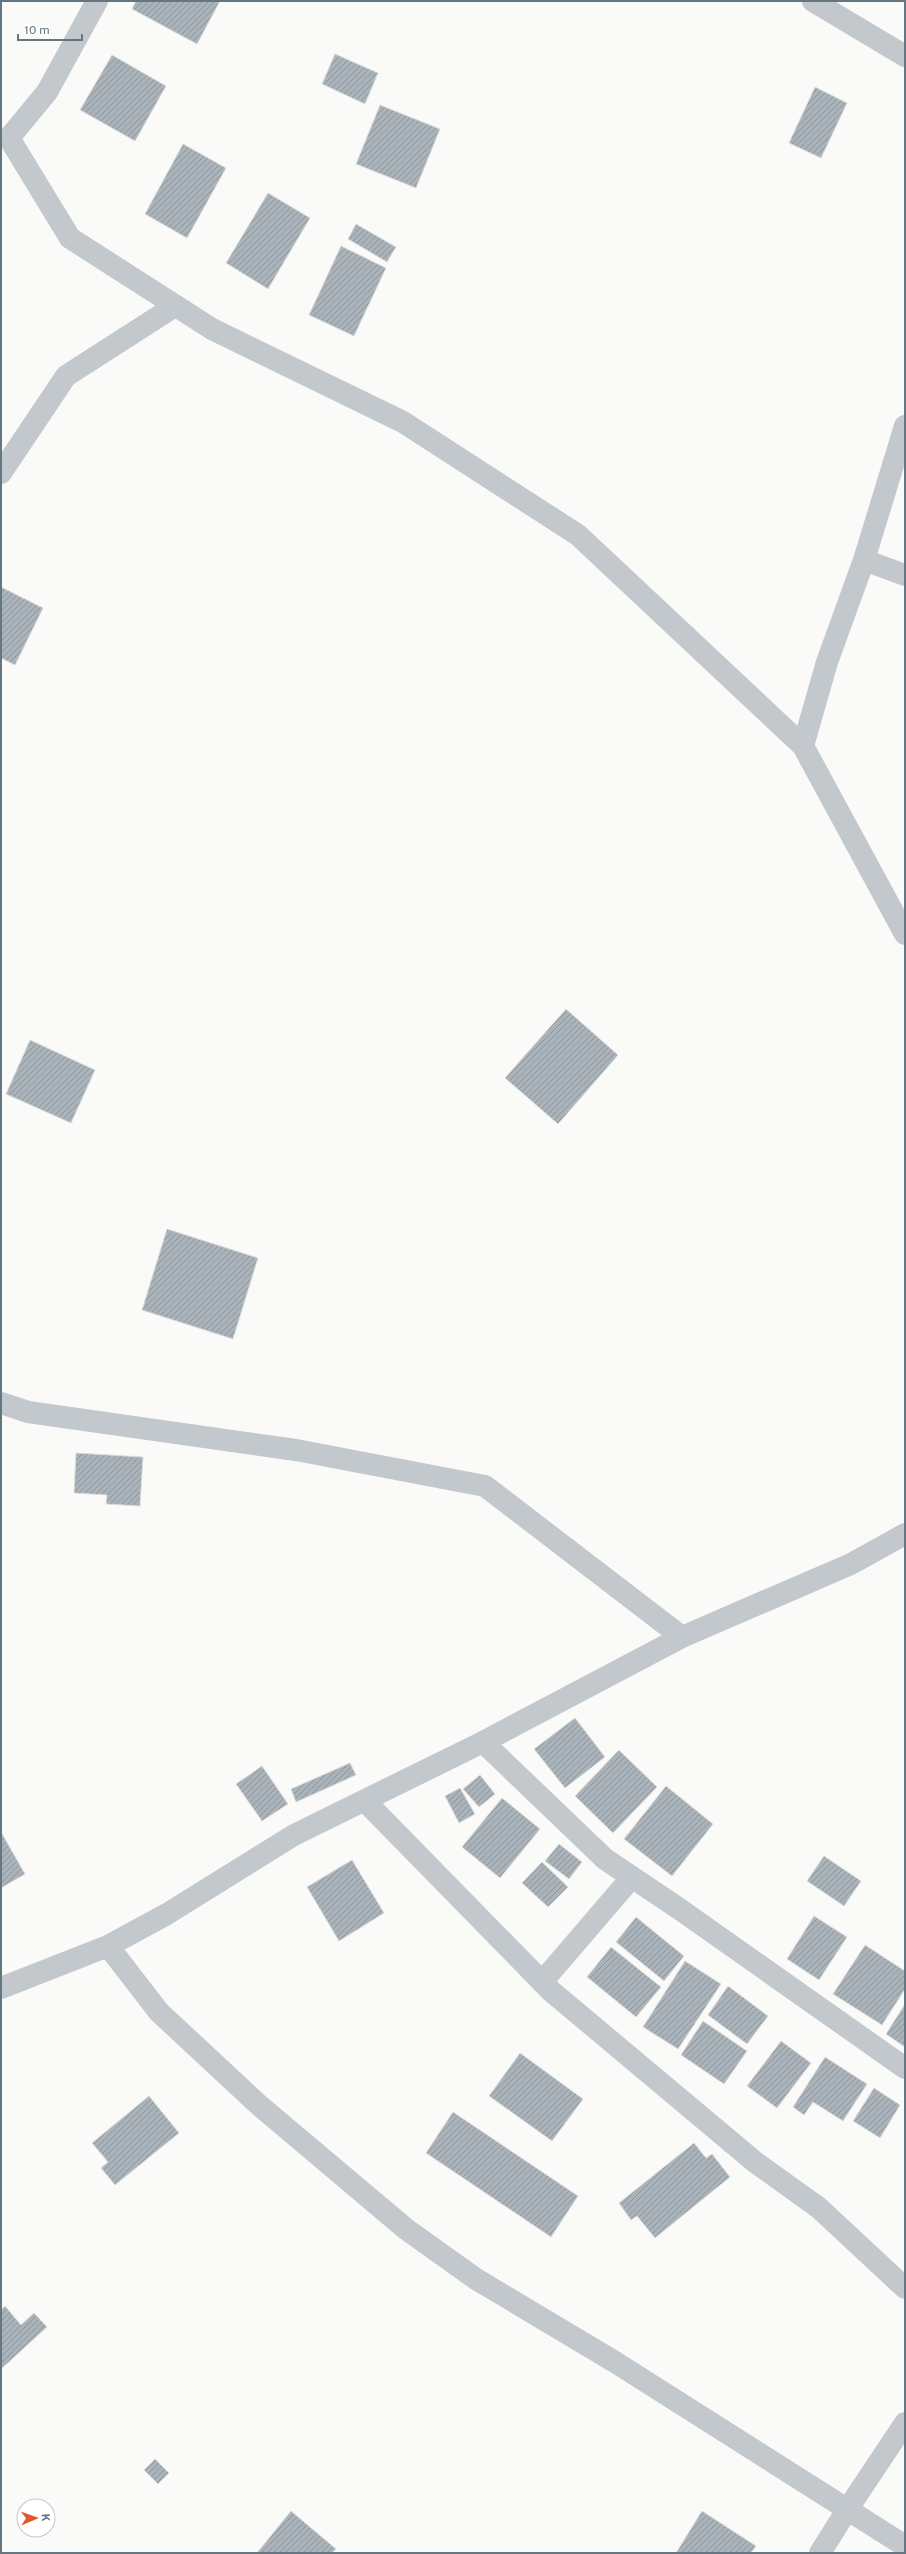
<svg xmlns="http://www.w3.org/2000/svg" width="906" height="2554" font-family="'Public Sans',sans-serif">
  <defs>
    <pattern id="building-hatch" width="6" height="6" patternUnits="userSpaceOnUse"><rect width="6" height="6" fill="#aab3b9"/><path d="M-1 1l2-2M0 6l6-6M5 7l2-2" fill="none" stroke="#8e969c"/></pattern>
  </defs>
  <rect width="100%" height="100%" fill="#fafaf8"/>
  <path fill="url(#building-hatch)" stroke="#dcdcda" d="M136 1H220L197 44 132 9Z
    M335 54 378 73 365 104 322 84Z
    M112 55 166 86 135 141 80 110Z
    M815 87 847 103 821 158 789 143Z
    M380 105 440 129 416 188 356 164Z
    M183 144 226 168 187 238 145 214Z
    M268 193 310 218 268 289 226 263Z
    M356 224 396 247 387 262 348 239Z
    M341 246 386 268 354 336 309 315Z
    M1 587 43 608 15 665 1 658Z
    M566 1009 618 1055 558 1124 505 1078Z
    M30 1040 95 1070 71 1123 6 1094Z
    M167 1229 258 1258 233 1339 142 1310Z
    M76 1453 143 1457 140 1506 106 1504 107 1495 74 1493Z
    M575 1718 605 1757 565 1788 534 1749Z
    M619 1750 657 1787 613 1833 575 1796Z
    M350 1763 356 1775 296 1802 291 1789Z
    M262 1766 288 1804 262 1821 236 1784Z
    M480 1775 495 1794 479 1807 463 1789Z
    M666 1786 713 1824 672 1876 624 1839Z
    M460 1788 475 1814 459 1823 445 1796Z
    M502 1798 540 1829 500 1878 462 1847Z
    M1 1832 25 1874 1 1888Z
    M559 1844 582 1862 569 1879 545 1861Z
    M824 1856 861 1881 844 1906 807 1881Z
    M352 1860 384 1913 339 1941 307 1887Z
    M542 1862 568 1887 548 1907 522 1883Z
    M814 1916 847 1937 819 1980 787 1959Z
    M636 1917 684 1956 664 1981 616 1942Z
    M865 1945 905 1971V1989L882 2025 833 1994Z
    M611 1947 661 1987 636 2017 587 1977Z
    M685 1961 721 1984 678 2049 643 2027Z
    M728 1986 768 2016 747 2044 708 2015Z
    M905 2004V2047L886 2034Z
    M703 2021 747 2051 724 2084 681 2055Z
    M781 2041 811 2063 777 2108 747 2086Z
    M520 2053 583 2099 552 2141 489 2096Z
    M825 2057 867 2084 843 2121 813 2102 804 2115 793 2107Z
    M874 2088 900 2105 880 2138 853 2121Z
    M149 2096 179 2133 115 2185 101 2168 108 2162 92 2143Z
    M453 2112 578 2196 551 2237 426 2153Z
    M694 2143 706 2158 712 2154 730 2177 655 2238 637 2216 631 2220 619 2203Z
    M5 2306 21 2325 34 2313 47 2327 1 2369V2310Z
    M155 2459 169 2473 158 2484 144 2470Z
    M291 2511 336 2549 332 2553H257Z
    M702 2511 756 2546 751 2553H676Z"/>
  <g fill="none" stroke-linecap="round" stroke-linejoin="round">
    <path stroke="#c3c8cc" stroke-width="22" d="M483 1742 605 1859 678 1908 905 2068
      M542 1982 632 1877
      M820 2553 847 2510"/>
    <path stroke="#c3c8cc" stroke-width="22" d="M97 1 47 92 9 138 70 238 212 329 403 422 578 535 803 746 905 934
      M813 1 905 56
      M1 473 66 376 175 306
      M864 560 905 575
      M803 746 827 662 864 560 905 426
      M1 1403 28 1412 296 1450 485 1486 682 1637
      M365 1801 551 1991 755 2162 819 2208 905 2288
      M108 1946 159 2012 260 2106 406 2229 476 2279 615 2362 905 2546
      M1 1988 108 1946 167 1914 294 1835 483 1742 682 1637 851 1564 905 1534
      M847 2510 905 2423"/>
  </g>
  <rect width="906" height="2554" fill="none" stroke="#657683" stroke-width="4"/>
  <g transform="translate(36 2518) rotate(88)"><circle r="19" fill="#ffffff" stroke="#c1c8cd"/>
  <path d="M0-3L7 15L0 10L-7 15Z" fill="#e4572e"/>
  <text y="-6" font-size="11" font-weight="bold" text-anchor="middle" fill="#657683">K</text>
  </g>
  <path d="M18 34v6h64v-6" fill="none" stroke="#657683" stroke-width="2"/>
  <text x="24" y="34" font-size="12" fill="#657683" stroke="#ffffff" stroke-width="3" paint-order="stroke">10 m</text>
</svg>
